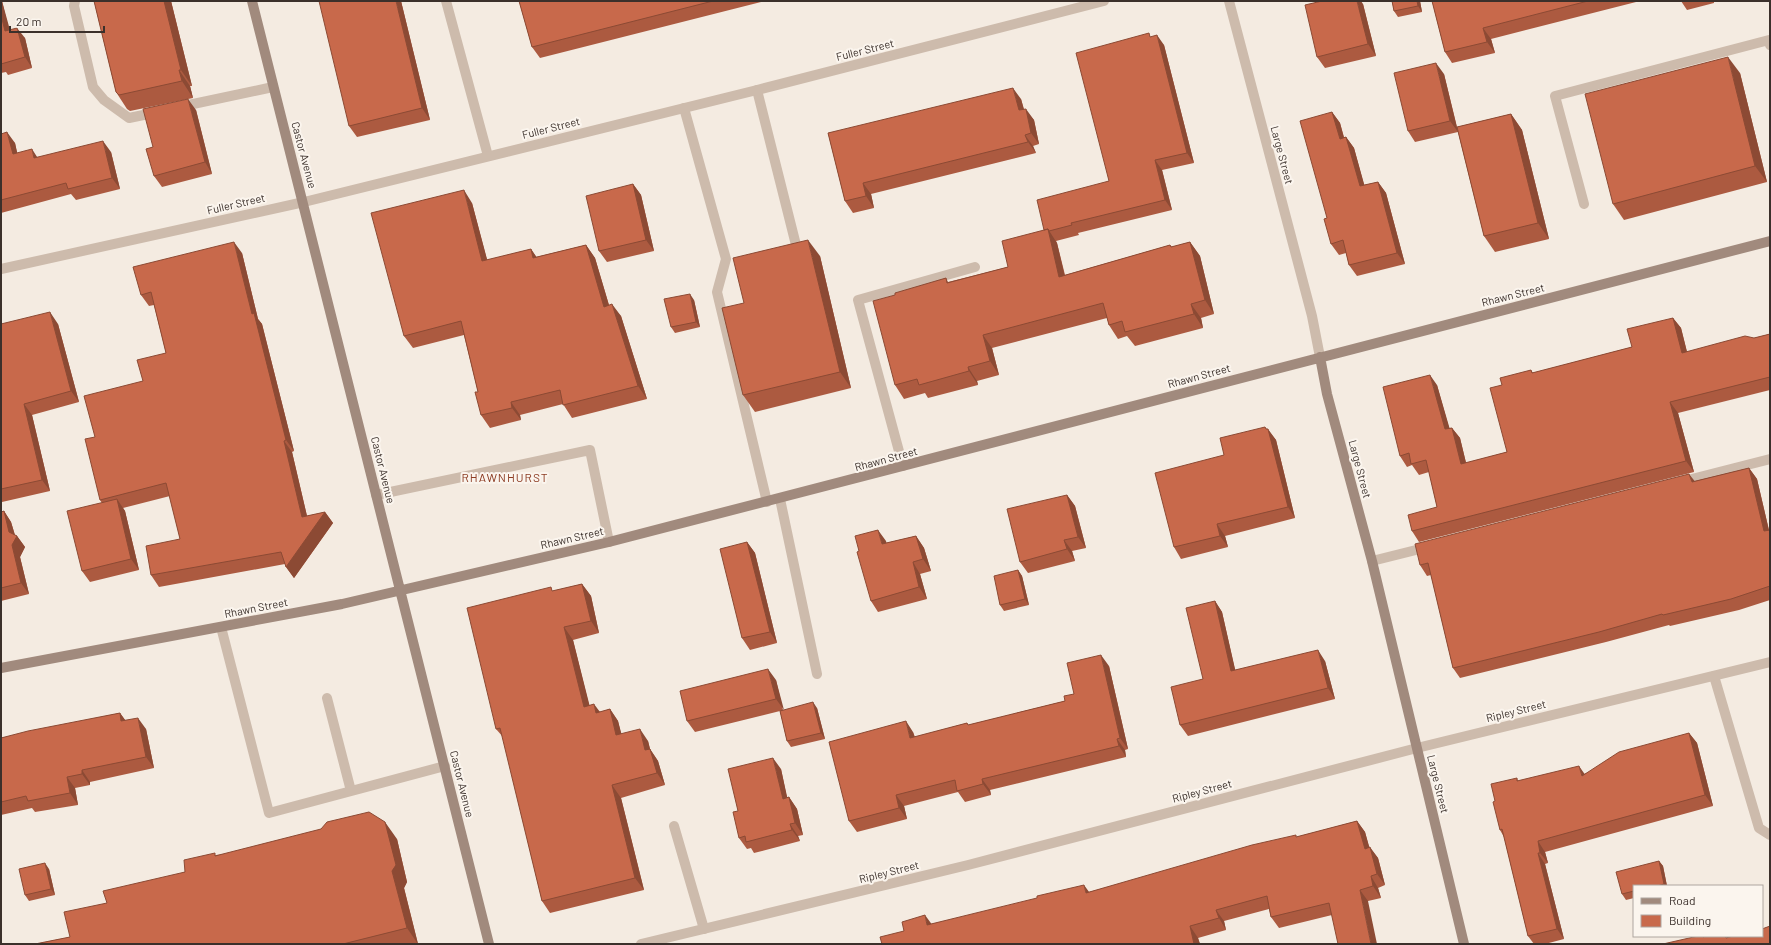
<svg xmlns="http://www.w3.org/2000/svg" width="1771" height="945" font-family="Barlow,sans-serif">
  <rect width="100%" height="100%" fill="#f4ebe1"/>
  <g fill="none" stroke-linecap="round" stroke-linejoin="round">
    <path stroke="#cdbbac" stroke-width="10" d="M75 1 74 6 93 87 104 100 129 118 158 112
      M446 1 488 156
      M757 90 796 245
      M179 107 273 87
      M684 108 726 259 717 292 767 502
      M1584 204 1555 96 1769 40 1770 45
      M903 466 858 300 975 267
      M1680 482 1770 459
      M376 495 590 450 609 542
      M780 499 817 674
      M1372 561 1428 547
      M221 627 269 813 445 766
      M1714 676 1759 828 1770 835
      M327 698 351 791
      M674 826 704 929"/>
    <path stroke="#cdbbac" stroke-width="10" d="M1229 1 1312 316 1320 357
      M1 269 304 202 757 90 1104 1
      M641 944 968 865 1417 748 1770 662"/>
    <path stroke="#a18a7d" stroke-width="10" d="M252 1 489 944
      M1320 357 1327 394 1372 561 1464 944
      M1 668 342 604 609 542 1770 241"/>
  </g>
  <path fill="#ac5a40" d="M1 1H2L9 30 25 38 32 68 8 75 6 72 1 73Z
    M94 1H171L192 86H190L193 98 130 111 127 109 116 92Z
    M401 1 430 120 357 137 349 126Z
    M519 1H765L540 58 532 47Z
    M1392 1H1420L1422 12 1398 17 1394 11Z
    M1432 1H1640L1491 39 1495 53 1452 63 1445 52Z
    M1681 1H1714V3L1687 10Z
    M1363 4 1376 56 1325 68 1317 57Z
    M1151 37 1164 45 1194 163 1162 170 1172 210 1078 233 1079 235 1056 241 1057 243 1065 275 1170 245 1172 247 1190 242 1200 256 1214 314 1201 318 1203 328 1135 346 1127 336 1118 339 1109 325 1107 318 992 348 999 375 977 381 978 385 928 398 925 393 904 399 895 385V295L946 278 948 282 1008 267 1044 230 1109 181Z
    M1740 73 1767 182 1624 220 1613 204Z
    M1444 74 1457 127 1511 114 1522 130 1549 239 1495 252 1484 236 1458 132 1415 142 1408 131Z
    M1021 99 1024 109 1034 120 1039 144 1033 146 1036 153 871 194 874 208 853 213 845 201 828 133Z
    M196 110 212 174 162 187 154 176 153 147Z
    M1332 112 1340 123 1344 137H1346L1354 148 1364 185 1378 182 1386 193 1405 264 1357 276 1349 265 1346 253 1339 255 1331 244 1327 218Z
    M1 134 15 143 17 153 37 157 111 152 120 189 76 200 71 194 1 213Z
    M633 184 641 195 654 251 607 262 599 251Z
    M472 203 487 260 531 249 536 257 586 245 595 258 609 305 621 316 647 399 572 418 563 404 520 415 521 420 490 428 481 415 478 392 464 335 413 348 404 336Z
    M242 253 258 319 262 324 294 451 292 452 307 516 325 512 333 523 294 578 286 567 285 564 159 587 151 575 180 539 170 496 123 508 125 511 139 570 90 582 82 571 102 503 100 500 95 437 143 381 166 353 154 305 149 306 141 295Z
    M820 256 851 388 755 412 743 395 744 303Z
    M694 300 700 327 675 333 671 327Z
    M1673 318 1681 328 1687 352 1754 338 1770 334V390L1678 413 1694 472 1419 542 1412 531 1437 507 1429 472 1419 475 1412 465 1407 467 1400 456 1437 385 1449 428H1452L1460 438 1466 463 1507 452 1502 385 1531 370 1533 373 1632 347Z
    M1 324H58L79 402 32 415 50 491 2 502 1 501Z
    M1267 429 1276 440 1295 518 1225 536 1228 547 1181 559 1174 547 1224 455Z
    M1749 468 1757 479 1769 530H1770V600L1739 610 1670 626 1669 625 1606 642 1460 678 1453 668 1431 575 1427 576 1420 565 1695 481Z
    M1067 495 1075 506 1086 548 1072 551 1075 561 1028 573 1020 562Z
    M4 511 11 522 15 535 17 536 25 547 20 557 29 594 1 601V512Z
    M916 536 924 548 931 571 920 574 927 599 878 612 871 601 886 541V543Z
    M747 542 755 553 777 643 750 650 742 638Z
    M1018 570 1022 576 1029 605 1004 611 1000 605Z
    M582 584 591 596 599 633 573 640 589 705 600 712 610 709 618 721 621 734 648 741 650 749 658 761 665 785 621 798 644 890 550 913 542 901 503 737 496 729 553 591Z
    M1215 601 1222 612 1235 670 1325 661 1335 699 1188 736 1180 725 1203 679Z
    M1109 666 1128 749 1125 750 1126 757 990 790 991 795 965 802 958 792 904 806 907 819 857 832 849 821 913 732 915 737 967 723 968 725 1065 701Z
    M776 680 783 710 817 708 825 739 791 747 787 741 780 711 695 732 687 721Z
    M120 713 125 720 146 729 154 768 90 782V785L75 788 78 805 35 812 32 808 1 815V738Z
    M1689 733 1697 743 1713 806 1545 852 1548 863 1545 864 1564 939 1545 944H1534L1528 936 1504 837 1500 830 1495 801 1517 778 1518 781 1584 774Z
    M781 769 787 798 789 797 797 809 803 835 798 836 800 841 754 853 751 848 747 849 739 838 738 811Z
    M1357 821 1365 832 1369 847 1378 858 1385 885 1378 888 1381 898 1368 901 1332 915 1279 928 1271 917 1269 909 1224 921 1226 930 1198 938 1200 944H882L931 924 1089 892Z
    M397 839 407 882 404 888 418 944H35L70 937 107 903 185 872 216 855Z
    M1659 861 1663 866 1667 886H1634V898L1626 900 1622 894Z
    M49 869 55 895 29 901 25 895Z"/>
  <path fill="#8c4a34" d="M1 1H2L13 41 5 31 1 15Z
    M164 1H171L192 86 181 70Z
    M396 1H401L430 120 422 108Z
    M1357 1H1361L1363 4 1376 56 1368 44Z
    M1417 1H1420L1422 12 1418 6Z
    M17 28 25 38 32 68 25 57Z
    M1483 28 1491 39 1495 53 1487 42Z
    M1157 35 1164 45 1194 163 1187 153Z
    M1728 57 1740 73 1767 182 1755 166Z
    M1436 63 1444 74 1458 132 1450 121Z
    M179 70 190 86 193 98 182 81Z
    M1013 88 1021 99 1027 122 1019 110Z
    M188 99 196 110 212 174 205 162Z
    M1026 109 1034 120 1039 144 1031 133Z
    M1332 112 1340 123 1347 150 1340 139Z
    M1511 114 1522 130 1549 239 1538 223Z
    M7 132 15 143 20 165 13 154Z
    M1025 135 1033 146 1036 153 1028 142Z
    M1346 137 1354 148 1368 198 1360 186Z
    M103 141 111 152 120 189 112 178Z
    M32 149 39 160 34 158Z
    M1155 160 1162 170 1172 210 1165 200Z
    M1378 182 1386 193 1405 264 1397 253Z
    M863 183 871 194 874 208 866 196Z
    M633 184 641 195 654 251 646 240Z
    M464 190 472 203 491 274 482 261Z
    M1048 229 1057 243 1068 290 1059 277Z
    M808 240 820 256 851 388 840 372Z
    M234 242 242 253 258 319 262 324 294 451 286 440 252 314Z
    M1190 242 1200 256 1214 314 1205 300Z
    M586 245 595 258 613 319 604 307Z
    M531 249 540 262 533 258Z
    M690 294 694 300 700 327 696 322Z
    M612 304 621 316 647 399 638 386Z
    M1191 304 1201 318 1203 328 1194 314Z
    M50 312 58 324 79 402 71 391Z
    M1673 318 1681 328 1690 364 1682 353Z
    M983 335 992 348 999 375 990 361Z
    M968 367 977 381 978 385 969 371Z
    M1430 375 1437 385 1453 440 1445 429Z
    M511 402 520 415 521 420 512 408Z
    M1670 402 1678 413 1694 472 1686 461Z
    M24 404 32 415 50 491 42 480Z
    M1265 427 1269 432 1268 429 1276 440 1295 518 1288 507Z
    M1452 428 1460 438 1469 475 1461 464Z
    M284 441 292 452 310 529 302 517Z
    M1749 468 1757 479 1770 535 1764 531Z
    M1689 474 1697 484 1692 482Z
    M1067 495 1075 506 1086 548 1078 537Z
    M117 499 125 511 139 570 131 559Z
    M4 511 11 522 16 539 17 536 25 547 20 557 29 594 21 583Z
    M325 512 333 523 294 578 286 567Z
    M1217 524 1225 536 1228 547 1220 536Z
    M878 530 886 541 890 556 882 544Z
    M916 536 924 548 931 571 923 559Z
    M1064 540 1072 551 1075 561 1067 549Z
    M747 542 755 553 777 643 770 632Z
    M913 562 920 574 927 599 919 587Z
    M1018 570 1022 576 1029 605 1025 599Z
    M582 584 591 596 599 633 591 621Z
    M1215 601 1222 612 1238 682 1231 671Z
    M564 627 573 640 593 719 584 707Z
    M1318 650 1325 661 1335 699 1328 688Z
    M1101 655 1109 666 1128 749 1120 738Z
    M768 669 776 680 784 710 776 699Z
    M813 702 817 708 825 739 821 733Z
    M594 704 603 716 596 713Z
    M610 709 618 721 625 747 616 735Z
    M120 713 128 724 121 721Z
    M138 718 146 729 154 768 146 757Z
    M906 721 913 732 918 749 910 738Z
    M640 729 648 741 650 749 658 761 665 785 657 773 645 750Z
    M1689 733 1697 743 1713 806 1705 795Z
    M1117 739 1125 750 1126 757 1119 746Z
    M773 758 781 769 790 810 783 799Z
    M1579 766 1586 776H1582Z
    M82 770 90 782V785L82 774Z
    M67 777 75 788 78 805 70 793Z
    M982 779 990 790 991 795 983 784Z
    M612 785 621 798 644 890 635 878Z
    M896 795 904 806 907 819 899 808Z
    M789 797 797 809 803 835 795 823Z
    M1357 821 1365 832 1373 860 1365 849Z
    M385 822 397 839 407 882 404 888 418 944 407 928 392 871Z
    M790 824 798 836 800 841 792 830Z
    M1538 841 1545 852 1548 863 1540 853Z
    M1370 847 1378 858 1385 885 1377 874Z
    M1538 853 1545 864 1564 939 1557 929Z
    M1659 861 1663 866 1667 886H1665L1664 884Z
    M45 863 49 869 55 895 51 889Z
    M1371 876 1378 888 1381 898 1373 886Z
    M1084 885 1092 896 1086 893Z
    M1360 890 1368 901 1377 944H1371Z
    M1216 910 1224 921 1226 930 1219 918Z
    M925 915 933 926 927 925Z
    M1190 926 1198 938 1200 944H1194Z"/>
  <path fill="#c8694b" stroke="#8c4a34" d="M94 1H164L181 70H179L182 81 119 95 116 92Z
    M319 1H396L422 108 349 126Z
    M519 1H713L532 47Z
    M1322 1H1357L1368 44 1317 57 1305 5Z
    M1392 1H1417L1418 6 1394 11Z
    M1432 1H1588L1483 28 1487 42 1445 52Z
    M1 15 5 31 17 28 25 57 1 64Z
    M1149 33 1150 37 1157 35 1187 153 1155 160 1165 200 1071 223 1072 225 1049 231 1048 229 1044 230 1037 200 1109 181 1076 53Z
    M1728 57 1755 166 1613 204 1585 94Z
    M1436 63 1450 121 1408 131 1394 73Z
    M1013 88 1019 110 1026 109 1031 133 1025 135 1028 142 863 183 866 196 845 201 828 133Z
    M188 99 205 162 154 176 146 149 153 147 143 109Z
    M1332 112 1340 139 1346 137 1360 186 1378 182 1397 253 1349 265 1343 240 1331 244 1324 219 1327 218 1300 121Z
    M1511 114 1538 223 1484 236 1457 127Z
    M7 132 13 154 32 149 34 158 103 141 112 178 68 189 66 183 1 200V134Z
    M633 184 646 240 599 251 586 196Z
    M464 190 482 261 531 249 533 258 586 245 604 307 612 304 638 386 563 405 560 390 511 402 512 408 481 415 475 392H478L461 321 404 336 371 213Z
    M1048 229 1059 277 1170 245 1171 247 1190 242 1205 300 1191 304 1194 314 1125 332 1122 321 1109 325 1103 303 983 335 990 361 968 367 969 371 919 385 917 379 895 385 873 301 895 295V293L946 278 947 283 1008 267 1002 241Z
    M808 240 840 372 743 395 722 308 744 303 733 258Z
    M234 242 252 314 254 313 286 440 284 441 302 517 325 512 286 567 281 552 151 575 146 546 180 539 166 483 100 500 85 439 95 437 84 396 143 381 137 360 166 353 151 292 141 295 133 267Z
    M690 294 696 322 671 327 664 299Z
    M50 312 71 391 24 404 42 480 1 489V324Z
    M1673 318 1682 353 1745 336 1754 338 1770 334V377L1670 402 1686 461 1412 531 1408 515 1437 507 1426 460 1411 464 1409 453 1400 456 1383 387 1430 375 1445 429 1452 428 1461 464 1507 452 1490 388 1502 385 1500 378 1531 370 1532 373 1632 347 1627 329Z
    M1265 427 1266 429H1268L1288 507 1217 524 1220 536 1174 547 1155 473 1224 455 1220 438Z
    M1749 468 1764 531 1770 530V586L1731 599 1663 615 1662 614 1599 632 1453 668 1428 563 1420 565 1415 544 1689 474 1692 482Z
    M1067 495 1078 537 1064 540 1067 549 1020 562 1007 509Z
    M117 499 131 559 82 571 67 511Z
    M4 511 9 532 17 536 12 545 21 583 1 588V512Z
    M878 530 882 544 916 536 923 559 913 562 919 587 871 601 857 552 859 551 855 536Z
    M747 542 770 632 742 638 720 549Z
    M1018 570 1025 599 1000 605 994 576Z
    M582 584 591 621 564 627 584 707 594 704 596 713 610 709 616 735 640 729 645 750 650 749 657 773 612 785 635 878 542 901 500 728 496 729 467 608 551 587 552 591Z
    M1215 601 1231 671 1318 650 1328 688 1180 725 1171 687 1203 679 1186 608Z
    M1101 655 1120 738 1117 739 1119 746 982 779 983 784 957 791 955 780 896 795 899 808 849 821 829 742 906 721 910 738 967 723 968 725 1065 701 1064 696 1074 694 1067 663Z
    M768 669 776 699 687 721 680 691Z
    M813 702 821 733 787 741 780 711Z
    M120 713 121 721 138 718 146 757 82 770V774L67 777 70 793 28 801 26 796 1 802V738L28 731Z
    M1689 733 1705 795 1538 841 1540 853H1538L1557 929 1528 936 1502 829 1500 830 1493 802 1495 801 1491 784 1517 778V781L1579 766 1582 776 1619 752Z
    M773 758 783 799 789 797 795 823 790 824 792 830 746 842 745 836 739 838 733 812 738 811 728 769Z
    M369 812 385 822 396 865 392 871 407 928 343 944H35L70 937 64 912 107 903 103 891 185 872 184 860 215 853V856L321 829 327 822Z
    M1357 821 1365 849 1370 847 1377 874 1371 876 1373 886 1360 890 1371 944H1338L1329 903 1271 917 1267 896 1216 910 1219 918 1190 926 1194 944H882L880 937 904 931 902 922 925 915 927 925 1037 898V896L1084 885 1086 893 1252 845 1296 835V837Z
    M1659 861 1664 884 1657 886H1634V891L1622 894 1616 872Z
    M45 863 51 889 25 895 19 869Z
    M1770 926V944H1663L1698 936H1703V937L1706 936H1726V938L1733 936H1762V929Z"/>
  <g text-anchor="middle" stroke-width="4" stroke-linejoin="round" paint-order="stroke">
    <g font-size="11" fill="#3b302b" stroke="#fbf5ee">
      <text transform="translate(865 50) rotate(-14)" y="4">Fuller Street</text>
      <text transform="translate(551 128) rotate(-14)" y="4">Fuller Street</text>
      <text transform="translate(304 155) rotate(75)" y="4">Castor Avenue</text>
      <text transform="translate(1282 155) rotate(75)" y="4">Large Street</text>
      <text transform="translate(236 204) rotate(-13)" y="4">Fuller Street</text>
      <text transform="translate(1513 295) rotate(-14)" y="4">Rhawn Street</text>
      <text transform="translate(1199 376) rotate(-15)" y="4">Rhawn Street</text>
      <text transform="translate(886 459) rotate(-15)" y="4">Rhawn Street</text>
      <text transform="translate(1360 469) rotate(75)" y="4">Large Street</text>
      <text transform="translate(383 470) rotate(76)" y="4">Castor Avenue</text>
      <text transform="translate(572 538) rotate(-13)" y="4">Rhawn Street</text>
      <text transform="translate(256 608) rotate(-11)" y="4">Rhawn Street</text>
      <text transform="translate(1516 711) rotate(-14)" y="4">Ripley Street</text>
      <text transform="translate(462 784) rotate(76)" y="4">Castor Avenue</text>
      <text transform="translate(1438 784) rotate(76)" y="4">Large Street</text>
      <text transform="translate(1202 791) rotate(-15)" y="4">Ripley Street</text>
      <text transform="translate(889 872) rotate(-14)" y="4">Ripley Street</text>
    </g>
    <g font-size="12" letter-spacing="1" fill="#8c3b22" stroke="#fbf5ee">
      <text x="505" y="482">RHAWNHURST</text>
    </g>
  </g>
  <rect width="1771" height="945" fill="none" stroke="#3b302b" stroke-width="4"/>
  <rect x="1633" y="885" width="130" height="52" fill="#fbf5ee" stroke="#aea6a0"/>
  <rect x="1641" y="898" width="20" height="6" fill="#a18a7d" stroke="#aea6a0"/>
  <text x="1669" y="905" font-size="12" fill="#3b302b">Road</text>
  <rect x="1641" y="915" width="20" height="12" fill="#c8694b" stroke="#aea6a0"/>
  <text x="1669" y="925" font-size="12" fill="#3b302b">Building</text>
  <path d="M10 26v6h94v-6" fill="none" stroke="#3b302b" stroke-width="2"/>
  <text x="16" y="26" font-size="12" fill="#3b302b" stroke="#fbf5ee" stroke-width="3" paint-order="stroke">20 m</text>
</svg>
